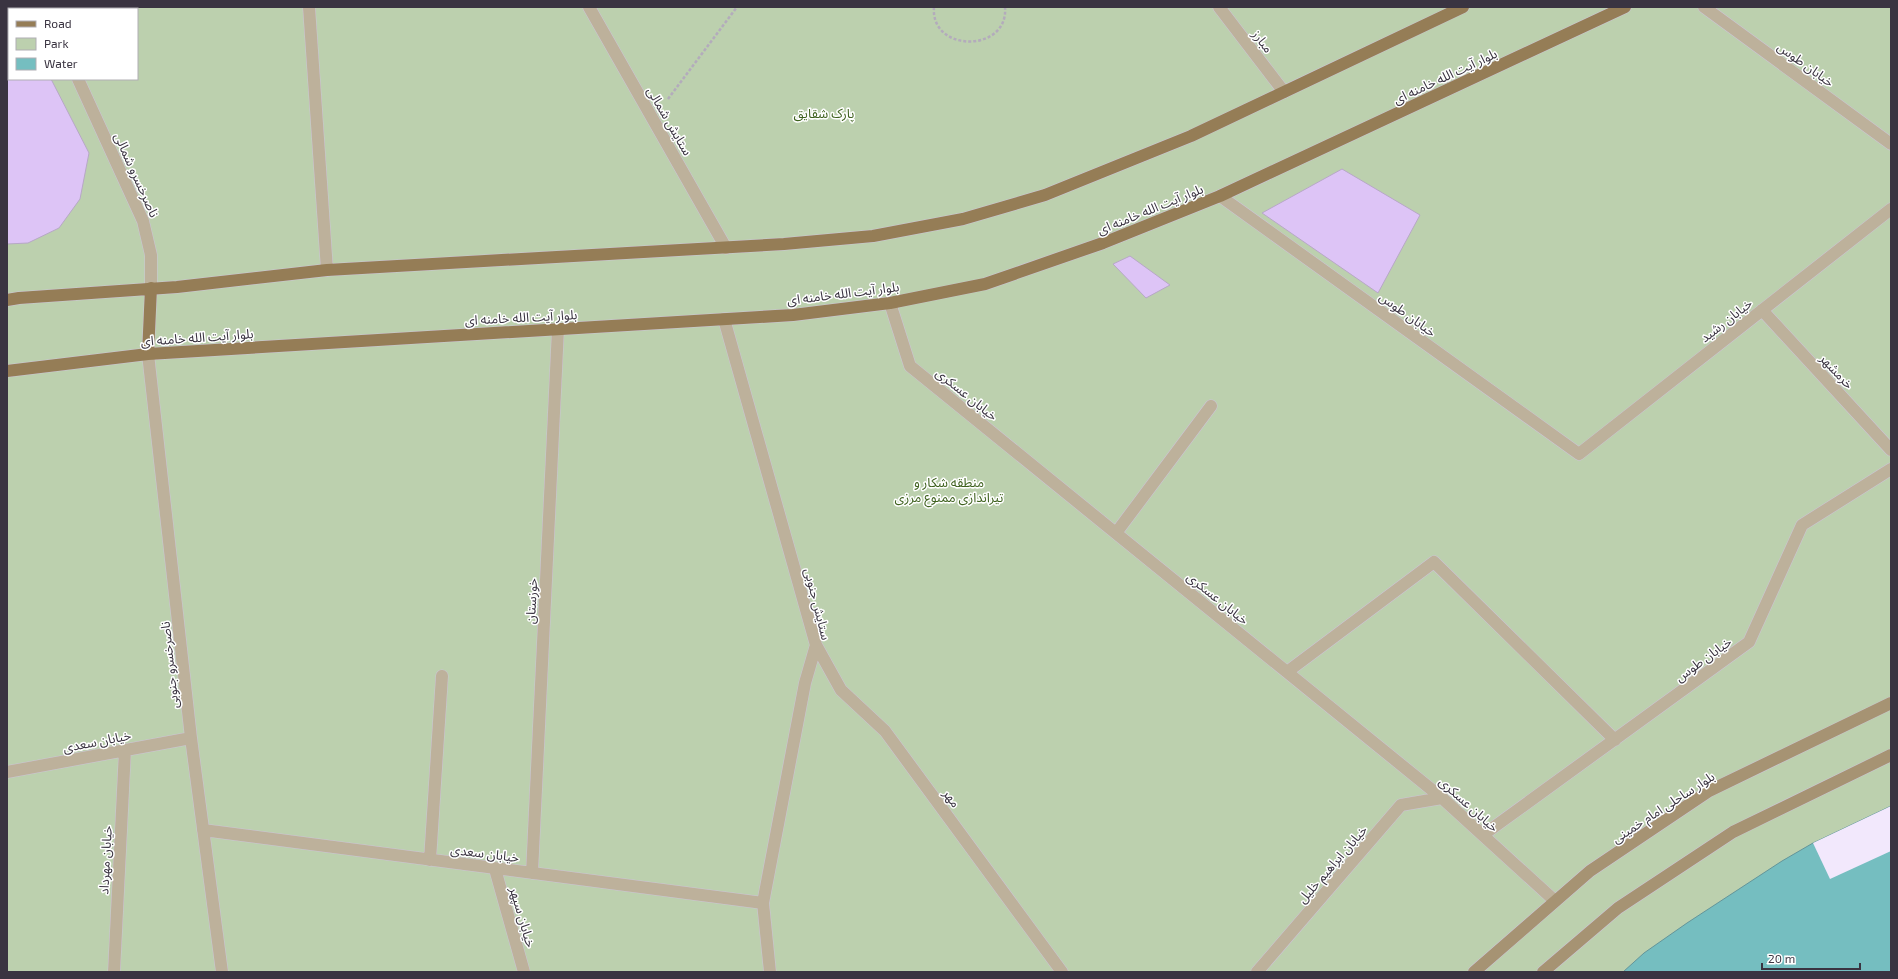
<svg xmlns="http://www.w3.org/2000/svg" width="1898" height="979" font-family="'Exo 2','Noto Sans Arabic',sans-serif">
  <rect width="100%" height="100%" fill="#f2e8fc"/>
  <path fill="#bcd0ae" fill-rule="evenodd" d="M7 7H1891V972H7ZM9 9H137V79H9Z"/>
  <path fill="#75bec0" stroke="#63959a" d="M1891 806V972H1623L1644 953 1687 923 1782 861 1813 843Z"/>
  <path fill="#f2e8fc" d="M1891 806V851L1830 879 1813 843Z"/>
  <path fill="#ddc4f6" stroke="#b7a8c6" d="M7 7H15L16 9H9V79H51L89 153 80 199 59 228 28 243 7 244Z
    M1342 169 1420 215 1378 293 1262 213Z
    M1130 256 1170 285 1146 298 1113 264Z"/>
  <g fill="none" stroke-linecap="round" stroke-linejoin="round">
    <g stroke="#cdc4d7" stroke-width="13">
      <path id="minor" d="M309 7 327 270
        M589 7 726 248
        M1219 7 1284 92
        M1704 7 1891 144
        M1220 196 1579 454 1891 209
        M890 303 910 366 1442 798 1555 901
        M1762 310 1891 450
        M724 319 816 645 805 683 763 903 770 972
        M148 354 191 738 222 972
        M1116 533 1211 406
        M816 645 841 690 885 731 1062 972
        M1287 672 1434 562 1615 740
        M7 772 191 738
        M203 830 763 903
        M1483 835 1749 642 1802 525 1891 469
        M430 860 442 676
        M495 869 524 972
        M532 873 558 329
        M114 972 125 750
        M1257 972 1401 805 1442 798"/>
    </g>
    <g stroke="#cdc4d7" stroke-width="13">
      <path id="tertiary" d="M45 7 46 9
        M78 79 143 221 151 255V288"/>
    </g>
    <g stroke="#cdc4d7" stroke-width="13">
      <path id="secondary" d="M1474 972 1590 871 1709 791 1891 703
        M1543 972 1618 908 1733 832 1891 755"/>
    </g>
    <g stroke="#cdc4d7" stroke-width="13">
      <path id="primary" d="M7 300 19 298 177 287 327 270 784 244 873 236 963 219 1045 195 1191 136 1463 7
        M148 354 151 288
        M7 371 148 354 793 315 890 303 985 284 1103 243 1220 196 1625 7"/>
    </g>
    <path stroke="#b3abbc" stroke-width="2.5" stroke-dasharray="3 2" stroke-linecap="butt" d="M934 7C930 53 1009 53 1005 7
      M668 99 737 7"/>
    <use href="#minor" stroke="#bdb19b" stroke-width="12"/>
    <use href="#tertiary" stroke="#bdb19b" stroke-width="12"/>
    <use href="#secondary" stroke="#a69373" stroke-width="12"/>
    <use href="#primary" stroke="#957d56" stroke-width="12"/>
  </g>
  <g text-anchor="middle" stroke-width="3" stroke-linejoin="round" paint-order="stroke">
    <g font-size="13" fill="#3a3441" stroke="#fff">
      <text transform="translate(1263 41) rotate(53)" y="5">مبارز</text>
      <text transform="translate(1806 64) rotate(36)" y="5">خیابان طوس</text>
      <text transform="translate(1445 76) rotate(-25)" y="5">بلوار آیت الله خامنه ای</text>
      <text transform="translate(670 121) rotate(60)" y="5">ستایش شمالی</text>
      <text transform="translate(137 175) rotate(66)" y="5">ناصرخسرو شمالی</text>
      <text transform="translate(1150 209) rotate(-22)" y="5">بلوار آیت الله خامنه ای</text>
      <text transform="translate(843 293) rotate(-7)" y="5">بلوار آیت الله خامنه ای</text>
      <text transform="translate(1408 314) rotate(36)" y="5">خیابان طوس</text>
      <text transform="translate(521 317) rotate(-3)" y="5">بلوار آیت الله خامنه ای</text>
      <text transform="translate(1726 320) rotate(-38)" y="5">خیابان رشید</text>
      <text transform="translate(197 337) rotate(-4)" y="5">بلوار آیت الله خامنه ای</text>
      <text transform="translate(1837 371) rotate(47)" y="5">خرمشهر</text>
      <text transform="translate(967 394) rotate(39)" y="5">خیابان عسکری</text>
      <text transform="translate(1218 598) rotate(39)" y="5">خیابان عسکری</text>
      <text transform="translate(531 601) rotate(-87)" y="5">خوزستان</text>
      <text transform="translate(818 604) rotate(76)" y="5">ستایش جنوبی</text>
      <text transform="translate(1703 659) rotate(-36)" y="5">خیابان طوس</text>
      <text transform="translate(169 665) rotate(-96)" y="5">ناصرخسرو جنوبی</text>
      <text transform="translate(97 741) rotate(-11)" y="5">خیابان سعدی</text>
      <text transform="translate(952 798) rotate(54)" y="5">مهر</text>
      <text transform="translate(1469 804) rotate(42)" y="5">خیابان عسکری</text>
      <text transform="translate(1663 807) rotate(-33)" y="5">بلوار ساحلی امام خمینی</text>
      <text transform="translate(485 853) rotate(7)" y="5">خیابان سعدی</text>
      <text transform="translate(105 860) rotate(-87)" y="5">خیابان مهرداد</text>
      <text transform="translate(1332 864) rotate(-49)" y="5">خیابان ابراهیم خلیل</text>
      <text transform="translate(523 917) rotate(74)" y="5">خیابان سپهر</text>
    </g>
    <g font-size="13" fill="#3e611e" stroke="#fff">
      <text x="824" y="118">پارک شقایق</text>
      <text x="949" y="487">منطقه شکار و<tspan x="949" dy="15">تیراندازی ممنوع مرزی</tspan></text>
    </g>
  </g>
  <rect width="1898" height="979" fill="none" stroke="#3a3441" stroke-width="16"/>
  <rect x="8" y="8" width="130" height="72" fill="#ffffff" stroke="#b0aeb3"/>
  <rect x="16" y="21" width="20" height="6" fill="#957d56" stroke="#b0aeb3"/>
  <text x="44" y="28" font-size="12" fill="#3a3441">Road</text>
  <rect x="16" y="38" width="20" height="12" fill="#bcd0ae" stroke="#b0aeb3"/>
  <text x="44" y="48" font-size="12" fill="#3a3441">Park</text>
  <rect x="16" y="58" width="20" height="12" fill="#75bec0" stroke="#b0aeb3"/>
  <text x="44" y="68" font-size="12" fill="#3a3441">Water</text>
  <path d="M1762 963v6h98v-6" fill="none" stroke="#3a3441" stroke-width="2"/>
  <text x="1768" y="963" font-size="12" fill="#3a3441" stroke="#ffffff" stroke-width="3" paint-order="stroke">20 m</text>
</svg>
